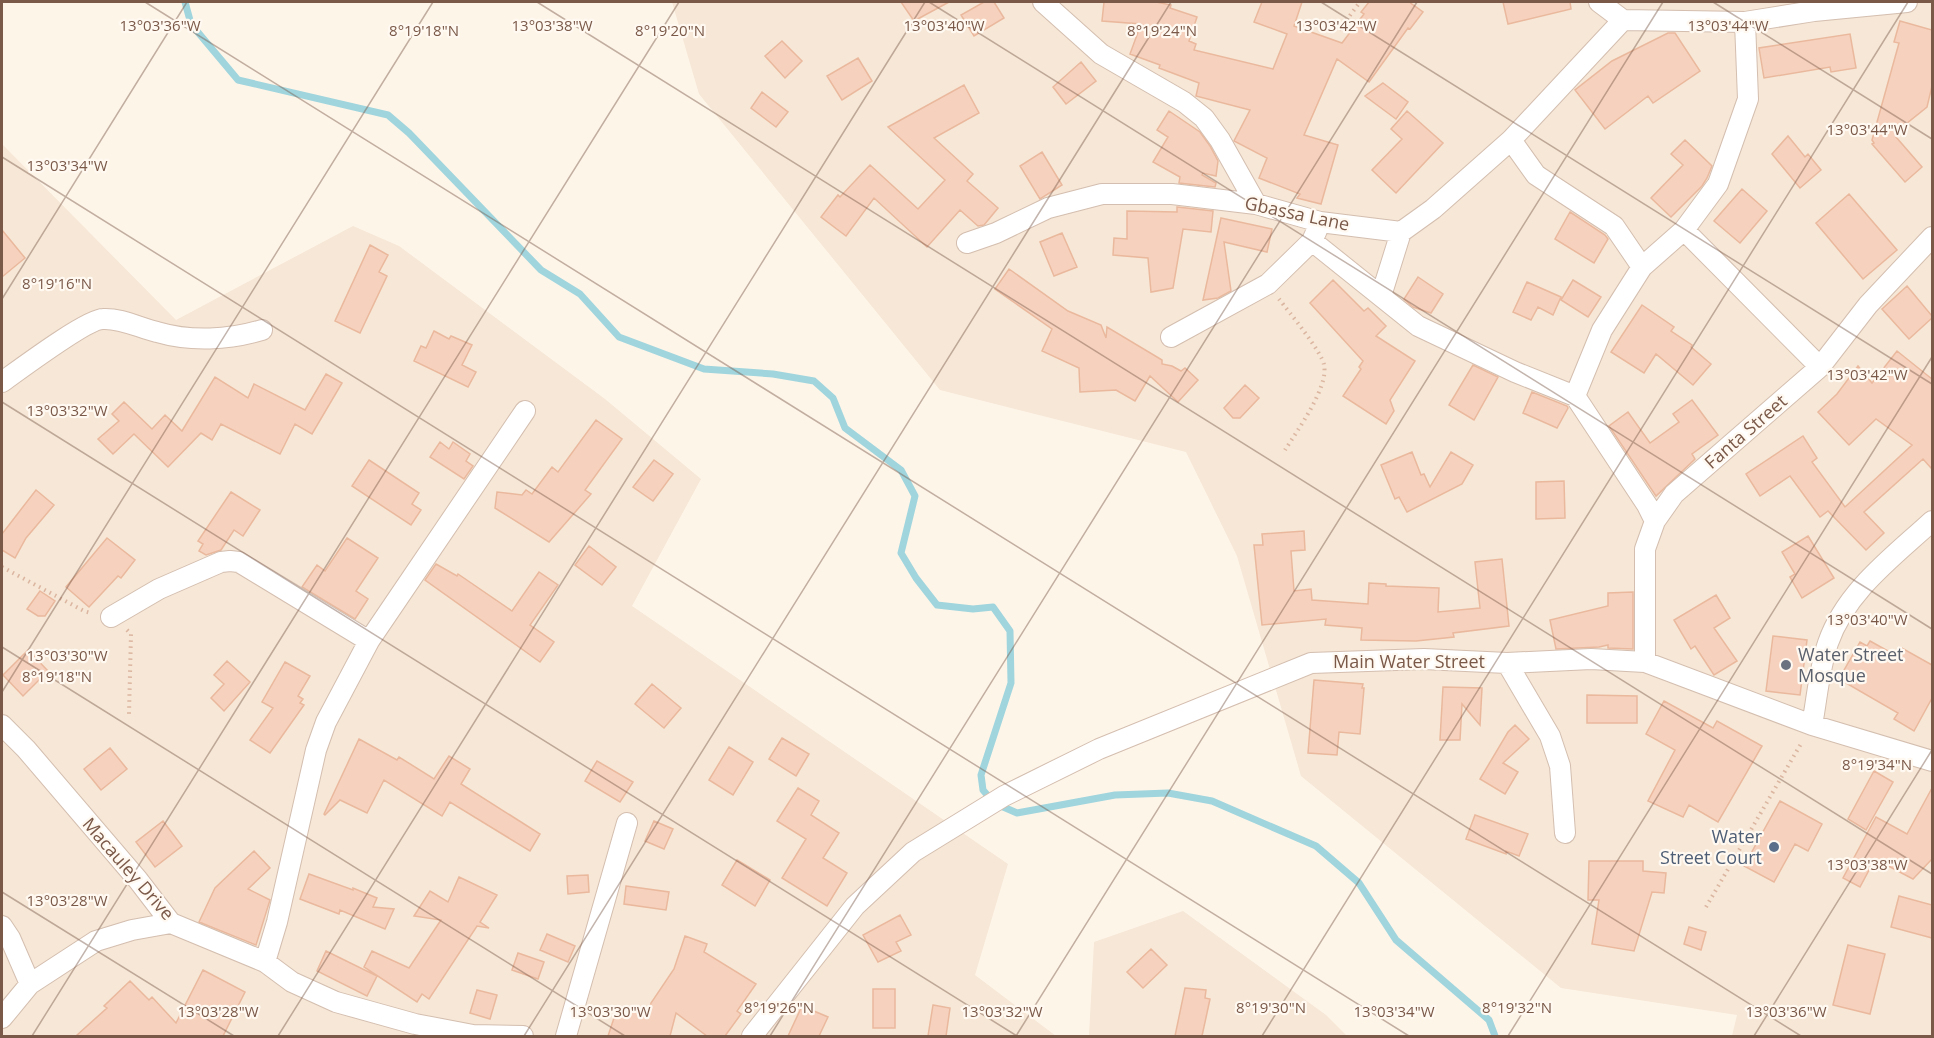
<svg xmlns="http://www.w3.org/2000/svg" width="1934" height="1038" font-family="'Open Sans',sans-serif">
  <rect width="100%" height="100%" fill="#fef5e9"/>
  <path fill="#f6e7d6" d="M672 2H1932V1036H1732L1737 1015 1561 988 1301 776 1237 556 1186 452 940 390 699 94Z
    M2 144 176 320 353 226 399 246 605 399 701 479 632 606 1008 864 975 975 1056 1036H2Z
    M1183 911 1326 1015 1347 1036H1089L1094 942Z"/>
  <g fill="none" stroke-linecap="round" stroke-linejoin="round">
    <path stroke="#a0d5dd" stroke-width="7" d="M185 2 191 24 238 80 388 115 409 133 541 270 580 294 619 337 704 369 773 374 814 381 833 398 845 428 901 470 915 496 901 553 916 578 937 605 973 609 993 607 1010 631 1011 683 981 775 983 790 994 803 1017 813 1115 795 1168 793 1212 801 1316 846 1359 883 1396 940 1489 1020 1495 1036"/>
  </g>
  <path fill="#f6d2be" stroke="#eab89d" stroke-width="1.5" d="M901 2H949L914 21Z
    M984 2H994L1004 18 974 36 961 15Z
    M1104 2H1156L1171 5 1170 8 1197 17 1189 41 1196 44 1194 50 1273 69 1287 34 1254 22 1262 2H1302L1294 26 1342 43 1364 14 1361 12 1369 2H1409L1423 12 1410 29 1408 28 1369 82 1337 59 1304 135 1338 145 1321 204 1297 198 1300 194 1259 178 1267 158 1234 141 1250 110 1196 96 1199 83 1159 68 1160 65 1130 54 1141 24 1102 21Z
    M1503 2H1570L1571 9 1508 24Z
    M1900 21 1932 30V86L1927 107 1906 124 1908 127 1896 137 1922 167 1905 182 1872 144 1874 143 1872 140 1899 43 1894 42Z
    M1668 33H1675L1700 71 1653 103 1648 96 1605 129 1575 90 1612 61Z
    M1850 34 1856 68 1831 72 1830 67 1764 78 1759 48Z
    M782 41 802 61 785 78 765 56Z
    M858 58 872 81 842 100 827 76Z
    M1081 62 1096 81 1066 104 1053 87Z
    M1383 83 1408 102 1396 119 1365 96Z
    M964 85 979 113 934 138 973 174 967 181 998 208 984 225 978 226 960 210 927 247 874 198 846 236 821 217 838 195 840 197 870 165 918 209 945 180 888 127Z
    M762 92 788 112 776 127 751 108Z
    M1169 111 1200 132 1210 146 1218 161 1216 176 1203 173 1202 175 1216 183 1215 187 1179 183 1180 177 1153 162 1168 137 1157 130Z
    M1407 111 1443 143 1396 193 1372 170 1402 139 1391 129Z
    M1788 136 1805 157 1808 154 1821 170 1800 188 1772 154Z
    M1685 140 1712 166 1707 178 1702 186 1671 217 1651 198 1683 165 1671 154Z
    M1042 152 1062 185 1040 199 1020 166Z
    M1742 189 1767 211 1740 243 1714 221Z
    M1849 194 1897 250 1863 279 1816 223Z
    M1177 207 1213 211 1211 232 1183 229 1173 288 1151 292 1148 258 1113 255 1114 238 1127 239V211L1177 212Z
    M1570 212 1605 235 1608 239 1594 263 1555 239Z
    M1221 218 1272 229 1267 252 1224 242 1231 291 1218 298 1203 300Z
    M2 230 25 258 2 277Z
    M1062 233 1077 267 1054 276 1040 242Z
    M370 245 388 255 379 272 387 276 360 333 335 321Z
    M1009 269 1068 311 1101 325 1106 338 1107 327 1162 360V364L1172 366 1181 371 1185 368 1198 380 1178 402 1150 376 1135 401 1116 390 1080 392 1079 368 1042 351 1052 329 995 289Z
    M1418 277 1443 294 1431 313 1413 307 1404 299Z
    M1333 280 1364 311 1368 308 1386 326 1376 336 1415 361 1390 400 1394 411 1386 424 1343 396 1361 369 1359 367 1363 361 1310 303Z
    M1573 280 1601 297 1588 317 1561 300Z
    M1527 282 1561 297 1553 315 1538 307 1531 320 1513 312Z
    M1907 286 1932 316V318L1909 339 1882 309Z
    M1642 305 1674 327 1671 331 1692 345 1691 347 1711 364 1693 385 1656 354 1644 373 1611 352Z
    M434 331 449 339 451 336 472 345 462 365 476 372 468 387 414 361 421 346 426 348Z
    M1897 351 1932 379V469L1923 459 1864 512 1884 533 1866 550 1828 511 1820 517 1790 476 1760 496 1746 474 1803 436 1817 458 1812 462 1845 507 1912 445 1876 419 1849 445 1818 412 1837 394 1858 366 1872 383Z
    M1473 365 1498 377 1474 420 1449 405Z
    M326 374 342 383 312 434 295 424 280 454 221 424 212 440 201 433 168 467 134 434 113 454 98 439 119 421 112 414 124 402 152 429 165 415 182 431 215 377 248 398 254 384 305 410Z
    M1245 385 1259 398 1240 418H1233L1224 408Z
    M1532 392 1567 406 1568 408 1557 428 1523 413Z
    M1692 400 1718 435 1692 454 1695 459 1656 496 1609 426 1628 412 1650 443 1679 422 1673 414Z
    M596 420 622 439 585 490 591 494 549 542 495 508 497 492 522 495 526 490 532 494 552 467 558 472Z
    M440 442 449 449 453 442 470 454 466 461 473 466 464 479 430 457Z
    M1412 452 1421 475 1424 474 1430 487 1451 452 1473 465 1462 484 1407 512 1399 497 1395 499 1381 465Z
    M369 460 419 493 412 504 421 510 411 525 352 486Z
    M654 460 673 474 653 501 633 487Z
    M1564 481 1565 518 1536 519V482Z
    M36 490 54 505 26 538 15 558 2 550V534Z
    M231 492 260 510 243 536 234 530 221 550 206 555 199 551 203 544 198 541Z
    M1304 531 1305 550 1291 551 1294 591 1311 589 1312 600 1368 604 1369 583 1386 584V586L1439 588 1438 612 1480 608 1475 562 1502 559 1509 626 1453 633 1454 637 1416 641 1361 640 1362 628 1325 625 1326 619 1262 625 1254 545H1263L1262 534Z
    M1808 536 1834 578 1802 598 1790 577 1795 574 1782 552Z
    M107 538 135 560 121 578 118 576 89 607 66 587Z
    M347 538 378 558 356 591 368 599 355 619 302 587 317 565 325 571Z
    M589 546 616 567 602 585 575 565Z
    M436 564 457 576 458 574 512 611 539 572 558 585 530 625 554 642 540 662 425 580Z
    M40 591 55 601 45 616H38L27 609Z
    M1633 592V649L1608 648V645L1599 647 1556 649 1550 620 1608 606V593Z
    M1716 595 1730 618 1714 628 1737 661 1714 675 1695 646 1691 649 1674 620Z
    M1773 636 1807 640 1800 695 1766 691Z
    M1870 641 1895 655 1900 647 1932 665V698L1914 731 1894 719 1898 713 1839 679 1860 642 1867 646Z
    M28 650 48 671 23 696 3 675Z
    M227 661 250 682 224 711 211 698 224 684 214 675Z
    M285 662 310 676 298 696 303 699 300 703 304 705 270 753 250 740 273 708 262 702Z
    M1314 680 1363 684 1362 688H1364L1360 734 1339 732 1337 755 1308 753Z
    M652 684 681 708 664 728 635 704Z
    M1443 687 1482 688 1480 725 1462 704 1460 740H1440Z
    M1587 695 1637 696V723H1587Z
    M1664 701 1713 728 1717 721 1762 746 1718 822 1689 805 1683 817 1648 801 1675 750 1646 734Z
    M1515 725 1529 739 1503 763 1518 772 1505 794 1480 779 1508 732Z
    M782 738 809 754 796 776 769 759Z
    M359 739 397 760 399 757 434 779 449 756 470 769 461 784 540 834 530 851 450 802 442 816 384 780 367 813 340 800 325 815 324 814Z
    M729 747 753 762 733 795 709 780Z
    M110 748 127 769 101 790 84 769Z
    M597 761 633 782 620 802 585 781Z
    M1874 771 1893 782 1866 830 1848 819Z
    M798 788 819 801 811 815 839 833 823 858 847 873 827 906 782 878 806 839 777 821Z
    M1932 788V859L1913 879 1875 859 1860 887 1843 878 1876 817 1907 834Z
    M1780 801 1822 824 1808 851 1795 844 1774 882 1744 866Z
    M1475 815 1528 834 1519 856 1506 851V854L1466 839Z
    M163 821 182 846 155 867 136 842Z
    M654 821 673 829 664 849 645 841Z
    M254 851 270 868 248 889 270 900 256 945 199 922 215 888Z
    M737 860 770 880 755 906 722 885Z
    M1589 861H1643V871L1666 873 1664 893 1652 892 1634 951 1592 944 1599 900H1588Z
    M309 874 353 890V888L377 898 373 907 394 909 385 929 340 910 339 914 300 899Z
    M588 875 589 892 568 894 567 876Z
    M459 877 497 895 480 922 489 928 477 926 429 999 422 994 417 1002 364 967 372 951 409 968 441 920 414 916 430 891 448 902Z
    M626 886 669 892 666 910 624 904Z
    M1899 896 1932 905V938L1891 927Z
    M900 915 911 935 896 942 901 951 878 962 863 935Z
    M1689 927 1706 932 1701 950 1684 944Z
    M547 934 575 946 568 962 540 950Z
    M685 936 707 944 704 952 756 984 737 1011 741 1014 725 1036H707L676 1013 670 1036H608L618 1006 647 1016 651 1003 674 969Z
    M1848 945 1885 954 1870 1014 1833 1005Z
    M1151 949 1167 965 1143 988 1127 972Z
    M326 951 377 976 367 996 317 971Z
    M518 953 544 962 538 979 512 970Z
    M203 970 245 992 223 1036H76L107 1008 104 1006 130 981 149 1000 152 997 176 1023Z
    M1185 988 1206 990 1205 998 1210 999 1202 1036H1175Z
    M873 989H895V1028H873Z
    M477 990 497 995 490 1019 470 1013Z
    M933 1005 950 1008 946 1036H928Z
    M802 1006 828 1017 819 1036H788Z"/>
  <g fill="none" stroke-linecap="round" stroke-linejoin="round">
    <g stroke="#d4beaf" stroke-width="22">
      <path id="street" d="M1043 2 1101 54 1184 102 1204 118 1220 140 1256 204
        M1599 2 1623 20 1745 22 1814 11 1907 2
        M1511 140 1536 175 1614 226 1642 267
        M1684 230 1820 367
        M1312 241 1418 326 1515 372 1575 396 1647 505 1655 521
        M967 243 996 233 1048 208 1102 194H1172L1256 204 1320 222 1401 232 1433 209 1511 140 1623 20
        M1381 296 1401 232
        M1171 337 1268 284 1312 241 1317 230
        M2 382C19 370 87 319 103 319 121 318 140 328 157 332 191 342 229 340 262 330
        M1575 396 1602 330 1642 267 1684 230 1718 184 1748 99 1745 22
        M111 617 159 589 221 562 230 561 239 562 369 641
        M1645 662V549L1655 521 1674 494 1820 367 1868 305 1932 237
        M1507 663 1550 736 1560 766 1565 833
        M2 725 26 749 138 880 171 923 265 962 292 982 336 1002 415 1024 473 1035 523 1036
        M1812 725C1817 699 1819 669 1828 643 1846 591 1893 557 1932 521
        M2 926 10 938 30 984
        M265 962 277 922 316 750 326 722 369 641 525 411
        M2 1018 30 984 96 941 132 930 171 923
        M566 1036 627 823
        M752 1036 855 906 913 852 1004 796 1099 749 1311 663 1424 659 1507 663 1591 659 1645 662 1812 725 1932 761"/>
    </g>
    <path stroke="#dbb5a0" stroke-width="4" stroke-dasharray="1.5 4.5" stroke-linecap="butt" d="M1339 30 1360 2
      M1279 299C1289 312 1322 352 1324 365 1329 387 1297 431 1285 450
      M2 567 84 611 91 613
      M127 630 131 634 129 714
      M1706 907 1802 742"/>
    <use href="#street" stroke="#fff" stroke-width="20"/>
  </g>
  <path fill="none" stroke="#7b5949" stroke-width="1.5" stroke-opacity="0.45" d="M145 2 1801 1036M537 2 1932 874M929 2 1932 629M1321 2 1932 384M1713 2 1932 139M2 157 1409 1036M2 299 187 2M2 402 1017 1036M2 647 625 1036M2 692 433 2M2 892 234 1036M32 1036 679 2M278 1036 925 2M524 1036 1171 2M770 1036 1417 2M1016 1036 1663 2M1262 1036 1908 2M1508 1036 1932 357M1754 1036 1932 750"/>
  <circle fill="#6b7280" stroke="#fff9f1" stroke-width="2" cx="1786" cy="665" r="6"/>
  <circle fill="#5c6f8a" stroke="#fff9f1" stroke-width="2" cx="1774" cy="847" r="6"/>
  <g text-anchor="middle" stroke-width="4.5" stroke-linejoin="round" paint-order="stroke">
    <g font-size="18" fill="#7b5949" stroke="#fff9f1">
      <text transform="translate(1297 214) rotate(12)" y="6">Gbassa Lane</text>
      <text transform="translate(1746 432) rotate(-41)" y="6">Fanta Street</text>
      <text x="1409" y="668">Main Water Street</text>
      <text transform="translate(128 869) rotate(49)" y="6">Macauley Drive</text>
    </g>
    <g font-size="18" fill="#5b616d" stroke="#fff9f1" text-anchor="start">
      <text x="1798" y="661">Water Street<tspan x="1798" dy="21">Mosque</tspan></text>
    </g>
    <g font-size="18" fill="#4e5e75" stroke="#fff9f1" text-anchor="end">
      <text x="1762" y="843">Water<tspan x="1762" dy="21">Street Court</tspan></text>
    </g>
  </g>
  <g font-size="15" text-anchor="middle" fill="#7b5949" stroke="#fff9f1" stroke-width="4.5" stroke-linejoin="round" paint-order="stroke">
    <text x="1336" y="31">13°03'42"W</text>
    <text x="1728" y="31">13°03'44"W</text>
    <text x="160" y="31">13°03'36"W</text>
    <text x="552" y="31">13°03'38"W</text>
    <text x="944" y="31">13°03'40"W</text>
    <text x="424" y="36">8°19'18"N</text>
    <text x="670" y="36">8°19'20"N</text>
    <text x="1162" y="36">8°19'24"N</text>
    <text x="1867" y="135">13°03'44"W</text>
    <text x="67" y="171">13°03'34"W</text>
    <text x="57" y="289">8°19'16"N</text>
    <text x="1867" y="380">13°03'42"W</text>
    <text x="67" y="416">13°03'32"W</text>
    <text x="1867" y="625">13°03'40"W</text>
    <text x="67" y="661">13°03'30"W</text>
    <text x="57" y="682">8°19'18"N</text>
    <text x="1877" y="770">8°19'34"N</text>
    <text x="1867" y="870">13°03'38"W</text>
    <text x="67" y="906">13°03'28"W</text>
    <text x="779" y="1013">8°19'26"N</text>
    <text x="1271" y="1013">8°19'30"N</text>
    <text x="1517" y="1013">8°19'32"N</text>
    <text x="218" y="1017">13°03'28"W</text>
    <text x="610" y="1017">13°03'30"W</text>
    <text x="1002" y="1017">13°03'32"W</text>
    <text x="1394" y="1017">13°03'34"W</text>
    <text x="1786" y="1017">13°03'36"W</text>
  </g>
  <rect width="1934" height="1038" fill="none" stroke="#7b5949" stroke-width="6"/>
</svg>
